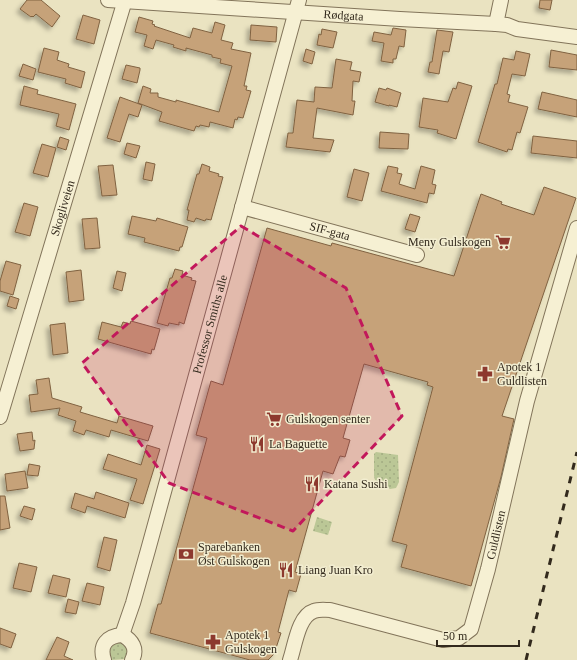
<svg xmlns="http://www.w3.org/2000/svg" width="577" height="660" font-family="'Times New Roman',serif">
  <defs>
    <pattern id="grass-dots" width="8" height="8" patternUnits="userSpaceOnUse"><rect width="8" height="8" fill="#bbc796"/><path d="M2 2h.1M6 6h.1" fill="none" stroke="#a1ab81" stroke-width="1.8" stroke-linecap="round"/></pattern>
    <filter id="shadow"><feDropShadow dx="-3.5" dy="3.5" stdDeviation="2" flood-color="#0004"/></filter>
  </defs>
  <rect width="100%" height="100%" fill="#eae3c1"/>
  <path fill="url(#grass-dots)" d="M376 452 398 455 399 482 396 488 390 489 375 480 374 476V454Z
    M317 517 332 522 328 535 313 531Z
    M122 642 129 650 125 659 112 660 108 655C110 642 110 643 122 642Z"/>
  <path fill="#c6a279" stroke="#806241" filter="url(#shadow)" d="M27 0H41L60 16 52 27 36 14 33 17 32 16 31 17 20 9Z
    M540 0H552L550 10 539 8Z
    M83 15 100 20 94 44 76 39Z
    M139 17 153 21 152 24 155 25 154 26 190 38 193 28 212 33 215 22 225 25 221 40 233 43 231 49 251 53 244 86H247L246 90 251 91 243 118 238 117 237 120 235 119 233 128 210 122 209 127 200 125 199 127 196 126 194 131 159 121 162 112 138 103 143 86 151 89 150 93H158V97L176 102V100L219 112 232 66 220 63 221 59 212 57V55L186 48V51L173 47 174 45 156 40 153 49 144 46 147 35 135 32Z
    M251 25 277 27 276 42 250 40Z
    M393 28 406 30 404 47 399 46 396 59H393V63L381 61 384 43 372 41 374 32 391 35Z
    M322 29 337 32 333 48 317 45 319 34 321 35Z
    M437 30 453 32 449 52 443 51 439 74 428 72 430 62H432Z
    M44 48 59 52 57 60 69 64 68 67 85 72 81 88 65 83 66 79 38 72Z
    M306 49 315 52 312 64 303 61Z
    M551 50 577 55V70L549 67Z
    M516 51 530 54 525 76 512 74 507 94 510 95 508 102 528 107 520 133 517 132 512 150 508 149 507 152 478 142 495 84H497L503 58 514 60Z
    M336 59 352 62 350 70 361 72 359 82 353 81 352 101H355L353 115 317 108 313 138 334 140 330 152 286 147 288 133H293L297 100 314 102 315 87 332 88Z
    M23 64 36 69 33 80 19 76Z
    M126 65 140 68V70L137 83 122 79Z
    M458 82 472 86 456 139 437 133 438 130 419 127 423 98 448 102 453 88 456 89Z
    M24 86 38 90 37 94 76 104 69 130 56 126 59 114 20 105Z
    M379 88 386 90 387 88 401 93 397 107 389 105V106L375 102Z
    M542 92 577 100V117L538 109Z
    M120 97 142 105 138 117 129 114 120 142 107 138Z
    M380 132 409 134 408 149 379 148Z
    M533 136 577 141V158L531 153Z
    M60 137 69 140 66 150 57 147Z
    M127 143 140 146 136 158 124 154Z
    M42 144 56 148 48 177 33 173Z
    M146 162 155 164 152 181 143 179Z
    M202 164 210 167 209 171 219 174 218 176 223 177 211 220 206 219 205 221 196 218 194 222 187 220 189 210H187L197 174H199Z
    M113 165 117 195 102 196 98 166Z
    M388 166 398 168 397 173 402 174 399 184 415 189 421 166 435 170 432 184 436 185 434 194 429 193 427 203 381 191Z
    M354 169 369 173 362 201 347 197Z
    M544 187 576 198 502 416 514 419 501 477 471 586 401 567 407 545 392 541 433 387 427 385 428 382 364 364 343 438 350 440 345 457 340 456 333 474 323 471 295 572 301 574 296 592 289 590 278 632 281 633 274 654 268 660H250L150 633 158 604H161L207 438 196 435 211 381 223 385 267 228 331 246 332 243 454 276 481 194 502 202 501 204 534 215Z
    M24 203 38 207 30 236 15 232Z
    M410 214 420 217 415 232 405 229Z
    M132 216 156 221 157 218 188 227 182 247H180L179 251 144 242 145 238 128 234Z
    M97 218 100 248 85 249 82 219Z
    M6 261 21 265 13 295 0 291V281Z
    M175 269 183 271 182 275 192 278 191 280 196 281 184 324 179 322V325L169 323 168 326 157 323 170 278H172Z
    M81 270 84 300 69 302 66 272Z
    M117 271 126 273 122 291 113 288Z
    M10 296 19 299 16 309 7 306Z
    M131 321 160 329 154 350 152 349 151 354 98 339 102 322 121 327 123 322 130 324Z
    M65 323 68 353 53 355 50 325Z
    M49 378 52 398 82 407 80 412 117 423 119 416 153 426 148 441 111 430 109 437 86 430 84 435 73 431 76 421 58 415 60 408 31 412 29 395 38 394 36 380Z
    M32 432 33 441 35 440 34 449 20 451 17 434Z
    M147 445 160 449 143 504 130 500 137 479 103 469 108 454 141 465Z
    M29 464 40 466 38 476 27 475Z
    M25 471 28 488 7 491 5 474Z
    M96 492 129 503 125 518 87 506 85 513 71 508 75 493 94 499Z
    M0 496H5L10 528 0 530Z
    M24 506 35 509 32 520 20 516Z
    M104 537 117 540 110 571 97 567Z
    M19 563 37 567 31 592 13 588Z
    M53 575 70 579 66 597 48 593Z
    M87 583 104 587 100 605 82 601Z
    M68 599 79 602 76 614 65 612Z
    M0 628 16 634 11 648 0 644Z
    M57 637 69 642 64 656 73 660H46Z"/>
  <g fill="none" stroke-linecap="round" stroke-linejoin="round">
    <g stroke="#82745a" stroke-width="16">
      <g id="minor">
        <path id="s1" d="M108 0 400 19 496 24 507 25 517 29 577 37"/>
        <path d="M496 24 501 0"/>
        <path id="s2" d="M242 207 417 255"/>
        <path id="s3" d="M0 417 125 0"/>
        <path id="s4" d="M122 635 133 603 148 550 299 0"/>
        <path d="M104 660C99 645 107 636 122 635 132 640 138 649 132 660"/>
        <path id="s5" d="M290 660C295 646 298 616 314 611 319 609 325 610 330 610L443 640 459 638 471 629 488 569 527 401 577 228"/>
      </g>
    </g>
    <use href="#minor" stroke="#f6f0d3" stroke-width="14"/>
    <path stroke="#332a1d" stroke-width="3" stroke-dasharray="7 7" stroke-linecap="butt" d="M526 660 577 452"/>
  </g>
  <path fill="#c2185b" fill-opacity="0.2" stroke="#c2185b" stroke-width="3" stroke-dasharray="8 5" stroke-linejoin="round" d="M241 226 346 288 402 416 293 531 169 483 82 363Z"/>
  <defs>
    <g id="supermarket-bare" transform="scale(1.2)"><path d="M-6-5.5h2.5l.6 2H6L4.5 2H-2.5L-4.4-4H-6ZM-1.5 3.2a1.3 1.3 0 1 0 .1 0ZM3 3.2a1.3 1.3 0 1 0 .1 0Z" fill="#8d392e" stroke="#f2edd0" stroke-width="2.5" paint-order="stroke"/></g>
    <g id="pharmacy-bare" transform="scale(1.2)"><path d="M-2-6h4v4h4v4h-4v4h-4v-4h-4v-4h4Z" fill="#8d392e" stroke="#f2edd0" stroke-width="2.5" paint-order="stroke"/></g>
    <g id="restaurant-bare" transform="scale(1.2)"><path d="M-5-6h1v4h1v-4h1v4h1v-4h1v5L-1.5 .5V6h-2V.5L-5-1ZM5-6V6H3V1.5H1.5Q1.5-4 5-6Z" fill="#8d392e" stroke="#f2edd0" stroke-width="2.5" paint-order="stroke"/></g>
    <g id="bank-bare" transform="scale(1.2)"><path d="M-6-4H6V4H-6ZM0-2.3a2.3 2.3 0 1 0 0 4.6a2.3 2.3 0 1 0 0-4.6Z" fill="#8d392e" stroke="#f2edd0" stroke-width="2.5" paint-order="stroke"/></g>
  </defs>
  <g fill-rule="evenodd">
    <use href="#supermarket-bare" x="503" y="242"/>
    <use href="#pharmacy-bare" x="485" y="374"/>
    <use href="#supermarket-bare" x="274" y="419"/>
    <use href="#restaurant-bare" x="257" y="444"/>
    <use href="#restaurant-bare" x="312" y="484"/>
    <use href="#bank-bare" x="186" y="554"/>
    <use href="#restaurant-bare" x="286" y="570"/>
    <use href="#pharmacy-bare" x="213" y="642"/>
  </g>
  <g text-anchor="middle" stroke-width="3" stroke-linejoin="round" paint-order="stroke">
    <g font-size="12" fill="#332a1d" stroke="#f2edd0">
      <text dy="4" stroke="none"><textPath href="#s1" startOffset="236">Rødgata</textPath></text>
      <text dy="4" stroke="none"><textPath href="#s3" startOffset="218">Skogliveien</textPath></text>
      <text dy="4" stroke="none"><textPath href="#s2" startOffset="91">SIF-gata</textPath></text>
      <text dy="4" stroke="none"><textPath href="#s4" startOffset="323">Professor Smiths alle</textPath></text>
      <text dy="4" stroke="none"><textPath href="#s5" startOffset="318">Guldlisten</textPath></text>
    </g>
    <g font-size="12" fill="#332a1d" stroke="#f2edd0" text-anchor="start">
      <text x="491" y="246" text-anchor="end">Meny Gulskogen</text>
      <text x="497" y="371">Apotek 1<tspan x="497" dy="14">Guldlisten</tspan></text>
      <text x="286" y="423">Gulskogen senter</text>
      <text x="269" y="448">La Baguette</text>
      <text x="324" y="488">Katana Sushi</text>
      <text x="198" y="551">Sparebanken<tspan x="198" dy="14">Øst Gulskogen</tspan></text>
      <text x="298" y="574">Liang Juan Kro</text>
      <text x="225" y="639">Apotek 1<tspan x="225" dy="14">Gulskogen</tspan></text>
    </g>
  </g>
  <path d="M437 640v6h82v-6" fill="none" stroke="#332a1d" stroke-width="2"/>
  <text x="443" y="640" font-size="12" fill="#332a1d" stroke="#f2edd0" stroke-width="3" paint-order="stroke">50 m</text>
</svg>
